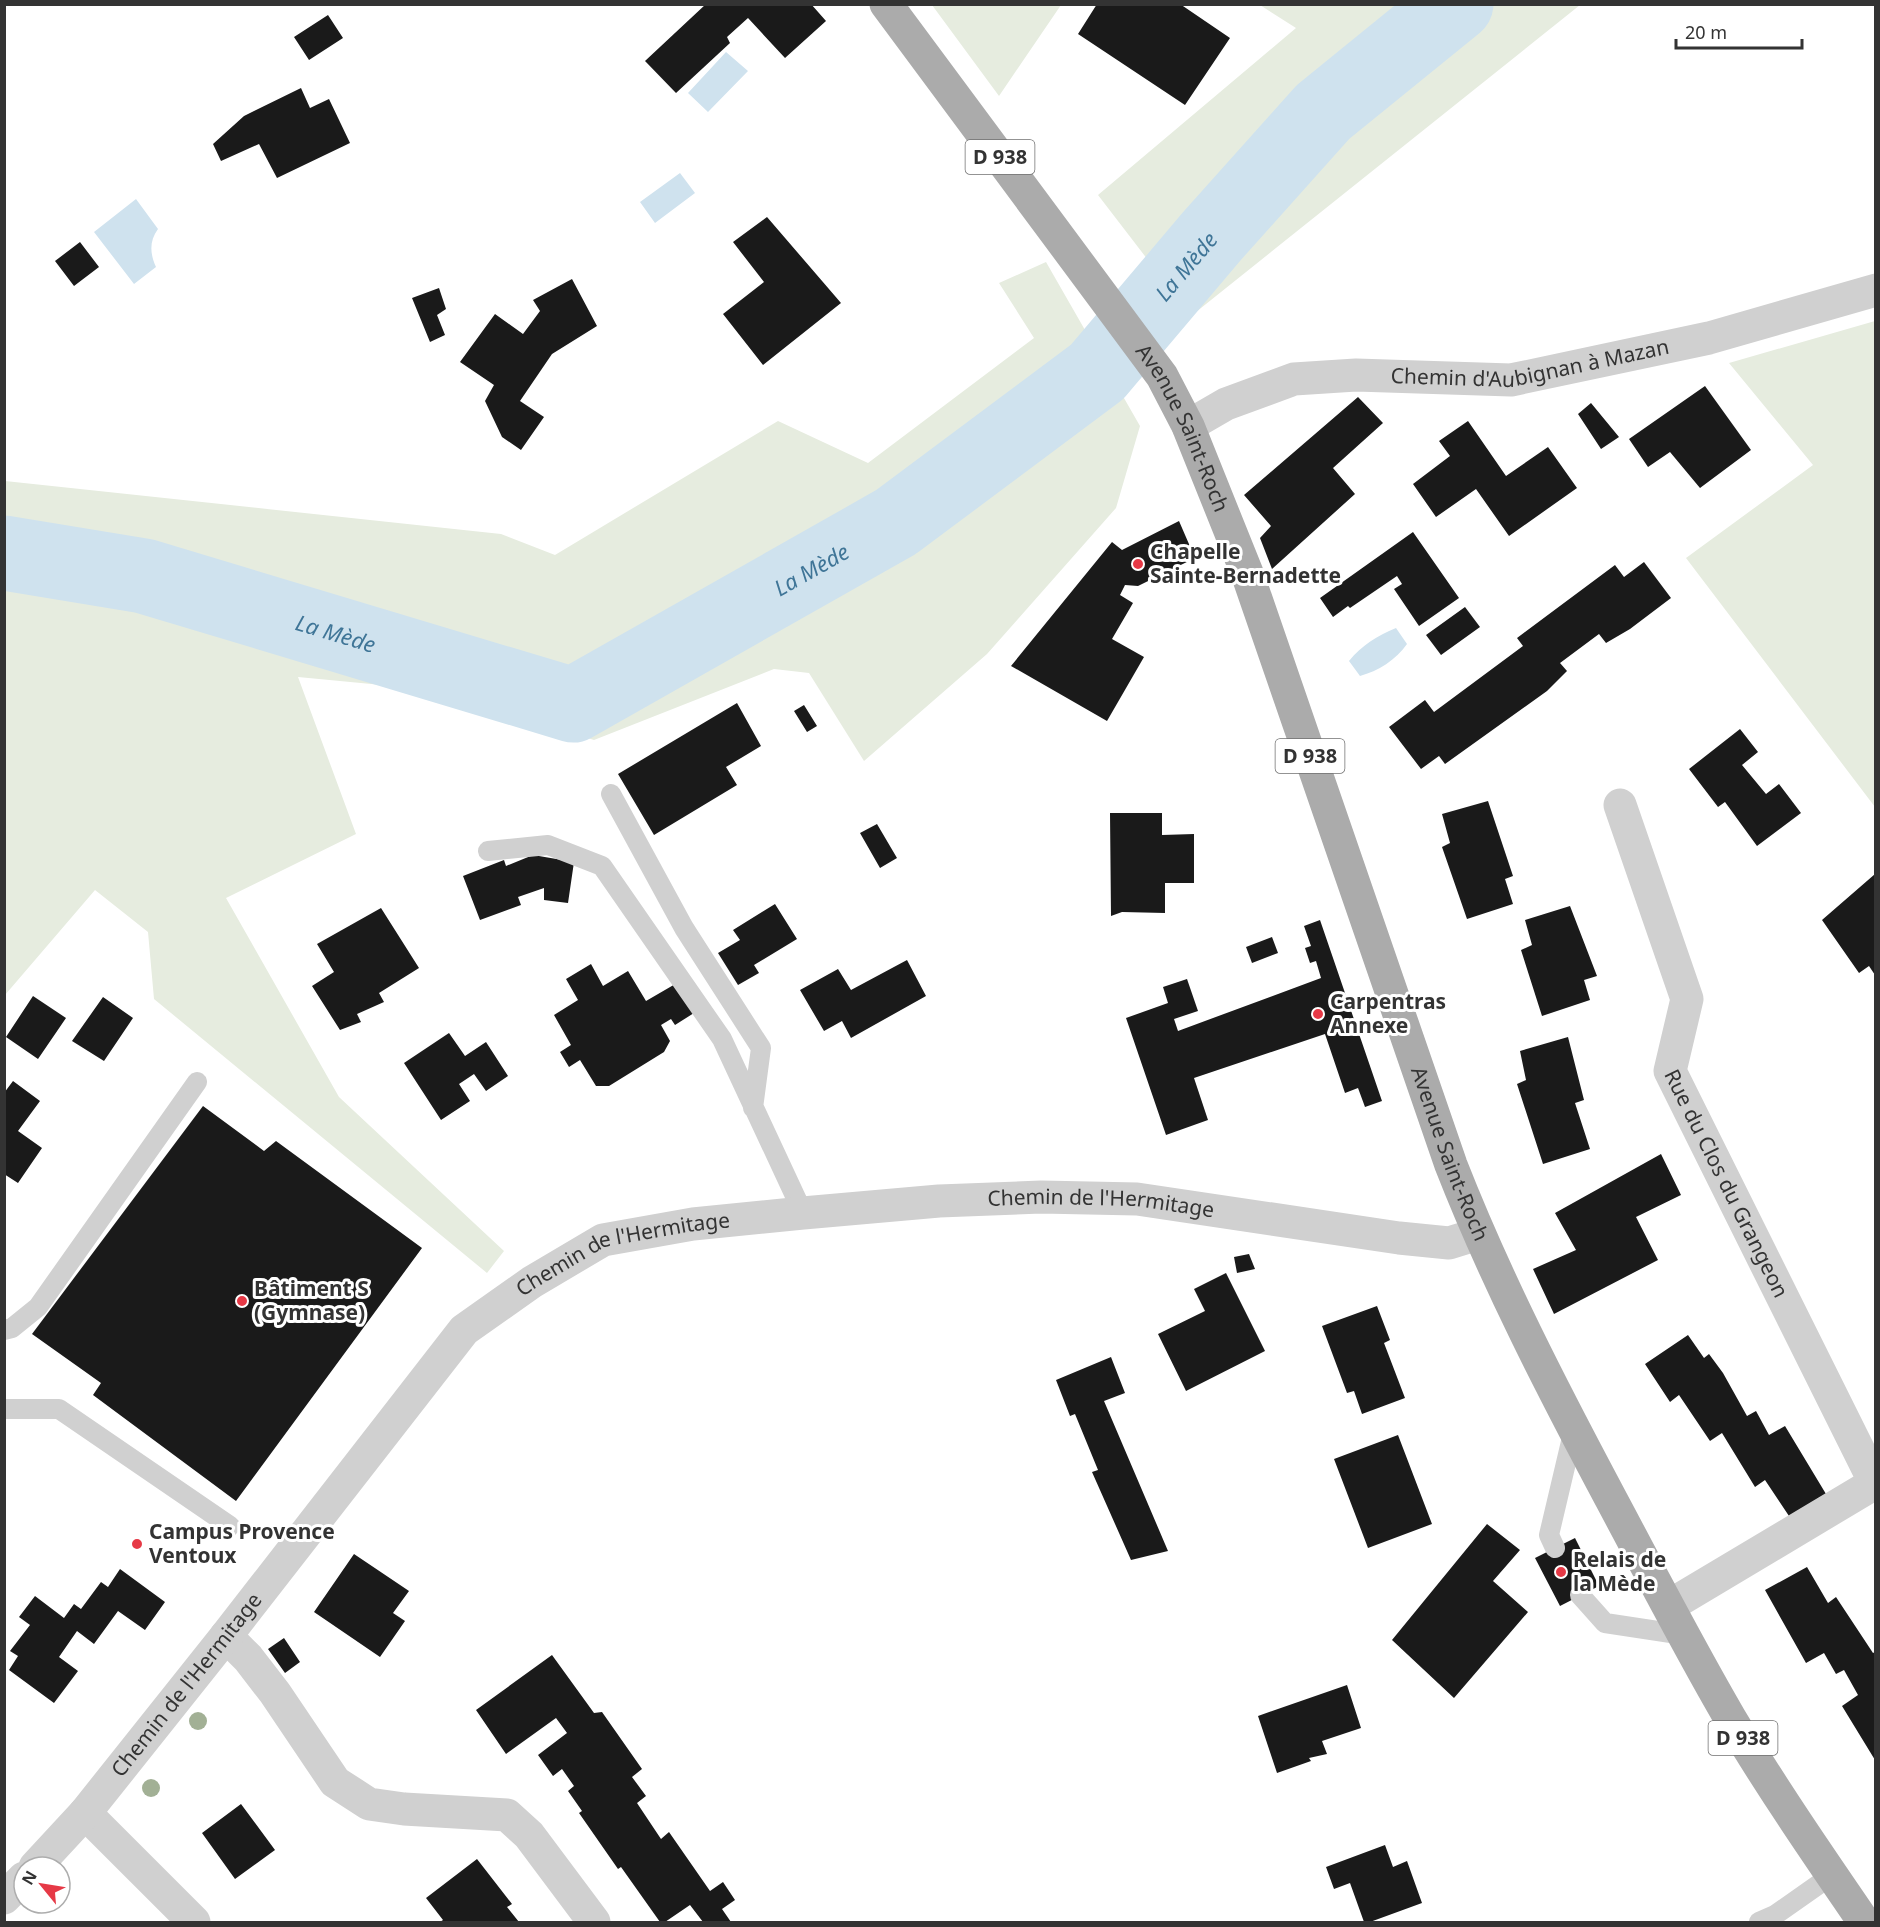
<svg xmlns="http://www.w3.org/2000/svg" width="1880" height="1927" font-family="'Noto Sans',sans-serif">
  <rect width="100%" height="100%" fill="#fff"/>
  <path fill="#e6ecdf" d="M932 5H1061L999 96Z
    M1260 5 1580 4V5L1191 316 1098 195 1296 28Z
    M1046 262 1140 426 1116 508 987 654 864 761 809 673 774 669 594 740 434 690 298 677 356 834 226 898 339 1097 504 1251 487 1273 154 999 148 932 95 890 5 995V481L501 534 555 555 778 421 868 463 1034 338 999 283Z
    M1875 321H1876L1875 807 1686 558 1813 465 1729 363Z"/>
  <path fill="#cfe2ee" d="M726 52 748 71 708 112 688 93Z
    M680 173 695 193 655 223 640 202Z
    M136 199 158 229C149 241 150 254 156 267L134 284 94 232Z
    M1396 628 1407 644C1396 660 1378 671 1360 676L1349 661C1362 645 1377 636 1396 628Z"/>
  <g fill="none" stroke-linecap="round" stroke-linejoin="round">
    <path stroke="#cfe2ee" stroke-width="75" id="s1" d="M4 553 144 576 573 705 896 522 1097 372 1212 236 1323 112 1456 4"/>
  </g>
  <path fill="#1a1a1a" d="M706 4H811L826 21 785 58 748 18 727 37 730 43 676 93 645 61Z
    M1097 4H1180L1230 38 1185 105 1078 34Z
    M328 15 343 38 309 60 294 37Z
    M301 88 310 108 329 99 350 143 277 178 259 144 221 161 213 144 244 116Z
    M767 217 841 303 763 365 723 314 764 282 733 242Z
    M80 242 99 267 74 286 55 261Z
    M572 279 597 326 552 354 520 401 544 417 521 450 502 437 485 401 494 385 460 362 495 314 523 334 540 311 533 300Z
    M439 288 446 309 437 315 445 335 430 342 412 298Z
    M1705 386 1751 450 1700 488 1670 452 1648 467 1629 439Z
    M1358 397 1383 423 1333 468 1355 494 1272 569 1260 538 1271 526 1244 495Z
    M1591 403 1619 437 1601 449 1578 414Z
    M1468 421 1506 476 1548 447 1577 488 1509 536 1476 489 1436 517 1413 484 1450 456 1439 441Z
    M1179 521 1195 558 1138 586 1125 585 1120 595 1133 603 1112 639 1144 657 1107 721 1011 666 1112 542 1122 550Z
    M1413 532 1459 598 1419 626 1394 589 1402 584 1397 576 1350 608 1348 606 1333 617 1320 598Z
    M1644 562 1671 598 1630 629 1606 643 1599 634 1560 663 1567 671 1547 691 1445 764 1439 756 1421 769 1389 727 1425 700 1434 712 1523 646 1517 638 1615 565 1624 577Z
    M1465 607 1480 627 1441 655 1426 635Z
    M737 703 761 746 726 767 737 785 654 835 618 774Z
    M804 705 817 726 807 732 794 711Z
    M1740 729 1758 752 1742 765 1766 794 1779 784 1801 813 1757 846 1725 802 1718 807 1689 769Z
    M1488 801 1513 876 1505 879 1513 904 1467 919 1442 847 1450 843 1442 814Z
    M1110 813H1162V835L1194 834V883H1165V913L1122 912 1111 916Z
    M877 824 897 858 880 868 860 833Z
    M533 855 574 862 568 903 544 900V888L518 897 521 905 480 920 463 876 504 860 506 866Z
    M1875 874V975L1869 966 1859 973 1822 920Z
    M775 904 797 939 754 965 759 973 738 985 718 953 740 940 733 930Z
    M1570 906 1597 976 1584 980 1590 1000 1542 1016 1521 950 1532 945 1525 920Z
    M381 908 419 968 379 993 384 1002 357 1014 361 1022 340 1030 312 986 334 972 317 944Z
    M1320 920 1382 1101 1365 1107 1358 1088 1345 1093 1325 1034 1194 1078 1208 1120 1166 1135 1126 1018 1168 1003 1163 987 1187 979 1198 1011 1174 1019 1178 1031 1321 978 1316 961 1310 963 1305 948 1311 946 1304 926Z
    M1272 937 1278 953 1252 963 1246 947Z
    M907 960 926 996 851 1038 842 1021 824 1031 800 990 838 969 851 990Z
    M591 964 603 986 628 971 646 1001 677 983 694 1013 675 1025 671 1019 661 1025 670 1041 664 1052 609 1086H596L580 1060 569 1067 560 1052 571 1045 554 1015 578 1000 566 979Z
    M33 996 66 1018 38 1059 6 1037Z
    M103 997 133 1018 104 1061 72 1041Z
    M449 1033 465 1056 486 1042 508 1076 486 1091 474 1074 459 1084 470 1101 441 1120 404 1063Z
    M1568 1037 1584 1100 1575 1103 1590 1149 1543 1164 1517 1084 1526 1080 1520 1051Z
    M13 1081 40 1101 18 1131 42 1148 18 1183 4 1174V1093Z
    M203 1106 264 1151 276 1141 422 1248 236 1501 93 1395 101 1383 32 1334Z
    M1661 1154 1681 1195 1636 1217 1658 1260 1554 1314 1533 1269 1576 1250 1555 1213Z
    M1249 1254 1255 1269 1237 1273 1234 1257Z
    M1226 1273 1265 1351 1186 1391 1158 1334 1205 1311 1194 1289Z
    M1377 1306 1390 1340 1384 1343 1405 1398 1362 1414 1354 1391 1347 1393 1322 1326Z
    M1688 1335 1704 1358 1709 1354 1723 1373 1747 1416 1756 1411 1769 1435 1785 1426 1826 1494 1789 1516 1765 1480 1755 1487 1722 1433 1710 1441 1679 1395 1670 1402 1645 1364Z
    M1111 1357 1125 1393 1104 1401 1168 1551 1131 1560 1092 1472 1098 1470 1075 1414 1070 1416 1056 1380Z
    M1398 1435 1432 1524 1368 1548 1334 1459Z
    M1487 1524 1520 1550 1493 1581 1528 1612 1454 1698 1392 1640Z
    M1575 1538 1599 1586 1560 1606 1535 1558Z
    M354 1554 409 1591 393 1613 405 1621 380 1657 314 1612Z
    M1807 1567 1828 1603 1836 1597 1873 1653 1875 1652V1760L1842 1706 1858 1695 1844 1670 1836 1674 1824 1653 1806 1663 1765 1590Z
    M120 1569 165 1602 145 1630 118 1611 94 1644 77 1631 59 1657 78 1671 54 1703 9 1670 18 1656 10 1651 30 1625 19 1617 35 1596 64 1618 74 1604 81 1609 101 1582 108 1587Z
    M284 1638 300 1662 285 1673 268 1649Z
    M552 1655 594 1713 602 1712 642 1769 632 1777 646 1796 637 1803 661 1839 669 1832 710 1891 723 1882 735 1900 722 1909 731 1922H703L690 1905 665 1922H660L621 1867 618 1869 579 1813 582 1811 568 1791 574 1786 562 1769 553 1776 538 1755 567 1733 556 1718 506 1754 476 1710Z
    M1347 1685 1361 1728 1322 1741 1327 1754 1309 1758 1311 1761 1277 1773 1258 1716Z
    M241 1804 275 1850 235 1879 202 1833Z
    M1385 1845 1393 1867 1407 1861 1422 1903 1370 1922H1364L1350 1883 1334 1889 1326 1867Z
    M477 1859 512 1904 507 1907 519 1922H440L443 1920 426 1898Z"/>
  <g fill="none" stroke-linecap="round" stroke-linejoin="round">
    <path stroke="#d0d0d0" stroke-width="20" d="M611 794 684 928 761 1048 753 1108
      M488 851 548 845 602 866 722 1039 803 1213
      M4 1330 12 1328 38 1307 197 1082
      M4 1409H59L230 1526
      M1555 1548 1549 1535 1574 1429
      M1580 1595 1605 1623 1684 1635
      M1759 1922 1775 1915 1832 1875"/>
    <g stroke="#d0d0d0" stroke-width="33">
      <path id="s2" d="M1188 426 1226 404 1294 379 1356 375 1511 380 1709 338 1876 290"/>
      <path id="s3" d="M1620 805 1687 999 1670 1071 1875 1483 1669 1606"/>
      <path d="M226 1636 248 1658 275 1693 335 1782 369 1804 404 1809 507 1815 529 1835 594 1922"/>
      <path d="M85 1813 194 1922"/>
      <path id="s4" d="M35 1867 85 1813 226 1636 464 1330 532 1282 603 1240 693 1224 803 1213 939 1201 1041 1197 1137 1199 1399 1238 1449 1243 1478 1234"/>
      <path d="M4 1898 24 1878"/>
    </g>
    <path stroke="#ababab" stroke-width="33" id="s5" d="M886 4 1162 376 1188 426 1247 573 1451 1165C1496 1280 1553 1390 1611 1499 1650 1572 1688 1646 1730 1718 1772 1788 1818 1855 1864 1922"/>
  </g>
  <g fill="#a2b095">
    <circle cx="198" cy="1721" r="9"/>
    <circle cx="151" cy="1788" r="9"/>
  </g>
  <g fill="#e63946" stroke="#fff" stroke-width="2">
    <circle cx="1138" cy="564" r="6"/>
    <circle cx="1318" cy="1014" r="6"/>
    <circle cx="242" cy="1301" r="6"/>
    <circle cx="137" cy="1544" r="6"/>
    <circle cx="1561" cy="1572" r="6"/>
  </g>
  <g text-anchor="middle" stroke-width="6" stroke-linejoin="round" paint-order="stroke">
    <g fill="#fff" stroke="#707070" stroke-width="1.5">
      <rect x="965.5" y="140" width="69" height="34" rx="4.5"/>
      <rect x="1275.5" y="739" width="69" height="34" rx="4.5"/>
      <rect x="1708.5" y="1721" width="69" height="34" rx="4.5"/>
    </g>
    <g font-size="20" font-weight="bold" fill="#333">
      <text x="1000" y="164">D 938</text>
      <text x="1310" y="763">D 938</text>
      <text x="1743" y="1745">D 938</text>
    </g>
    <g font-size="21" fill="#333" stroke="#fff">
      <text dy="7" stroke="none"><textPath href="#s2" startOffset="354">Chemin d'Aubignan à Mazan</textPath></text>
      <text dy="7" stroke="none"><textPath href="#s5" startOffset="519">Avenue Saint-Roch</textPath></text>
      <text dy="7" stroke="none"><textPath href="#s5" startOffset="1293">Avenue Saint-Roch</textPath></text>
      <text dy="7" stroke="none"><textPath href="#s3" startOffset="405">Rue du Clos du Grangeon</textPath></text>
      <text dy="7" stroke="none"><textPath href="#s4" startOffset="1354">Chemin de l'Hermitage</textPath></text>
      <text dy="7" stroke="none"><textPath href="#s4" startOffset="868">Chemin de l'Hermitage</textPath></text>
      <text dy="7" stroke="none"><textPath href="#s4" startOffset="237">Chemin de l'Hermitage</textPath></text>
    </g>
    <g font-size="21" font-weight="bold" fill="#333" stroke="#fff" text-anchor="start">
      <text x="1150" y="559">Chapelle<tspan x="1150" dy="24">Sainte-Bernadette</tspan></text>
      <text x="1330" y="1009">Carpentras<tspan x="1330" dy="24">Annexe</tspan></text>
      <text x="254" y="1296">Bâtiment S<tspan x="254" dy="24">(Gymnase)</tspan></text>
      <text x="149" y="1539">Campus Provence<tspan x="149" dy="24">Ventoux</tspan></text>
      <text x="1573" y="1567">Relais de<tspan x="1573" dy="24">la Mède</tspan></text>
    </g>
    <g font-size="22" font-style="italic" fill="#3f7597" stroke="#fff">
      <text dy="8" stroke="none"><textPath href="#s1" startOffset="1350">La Mède</textPath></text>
      <text dy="8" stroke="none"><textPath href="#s1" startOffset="864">La Mède</textPath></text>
      <text dy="8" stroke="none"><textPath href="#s1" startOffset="342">La Mède</textPath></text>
    </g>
  </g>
  <rect width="1880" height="1927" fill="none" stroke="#333333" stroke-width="12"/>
  <g transform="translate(42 1885) rotate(300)"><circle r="28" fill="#ffffff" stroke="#adadad" stroke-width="1.5"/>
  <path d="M0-4.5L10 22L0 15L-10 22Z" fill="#e63946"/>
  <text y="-9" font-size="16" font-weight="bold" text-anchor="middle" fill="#333333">N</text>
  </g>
  <path d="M1676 39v9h126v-9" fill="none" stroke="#333333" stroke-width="3"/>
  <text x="1685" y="39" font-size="18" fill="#333333" stroke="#ffffff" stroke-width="4.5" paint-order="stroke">20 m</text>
</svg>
